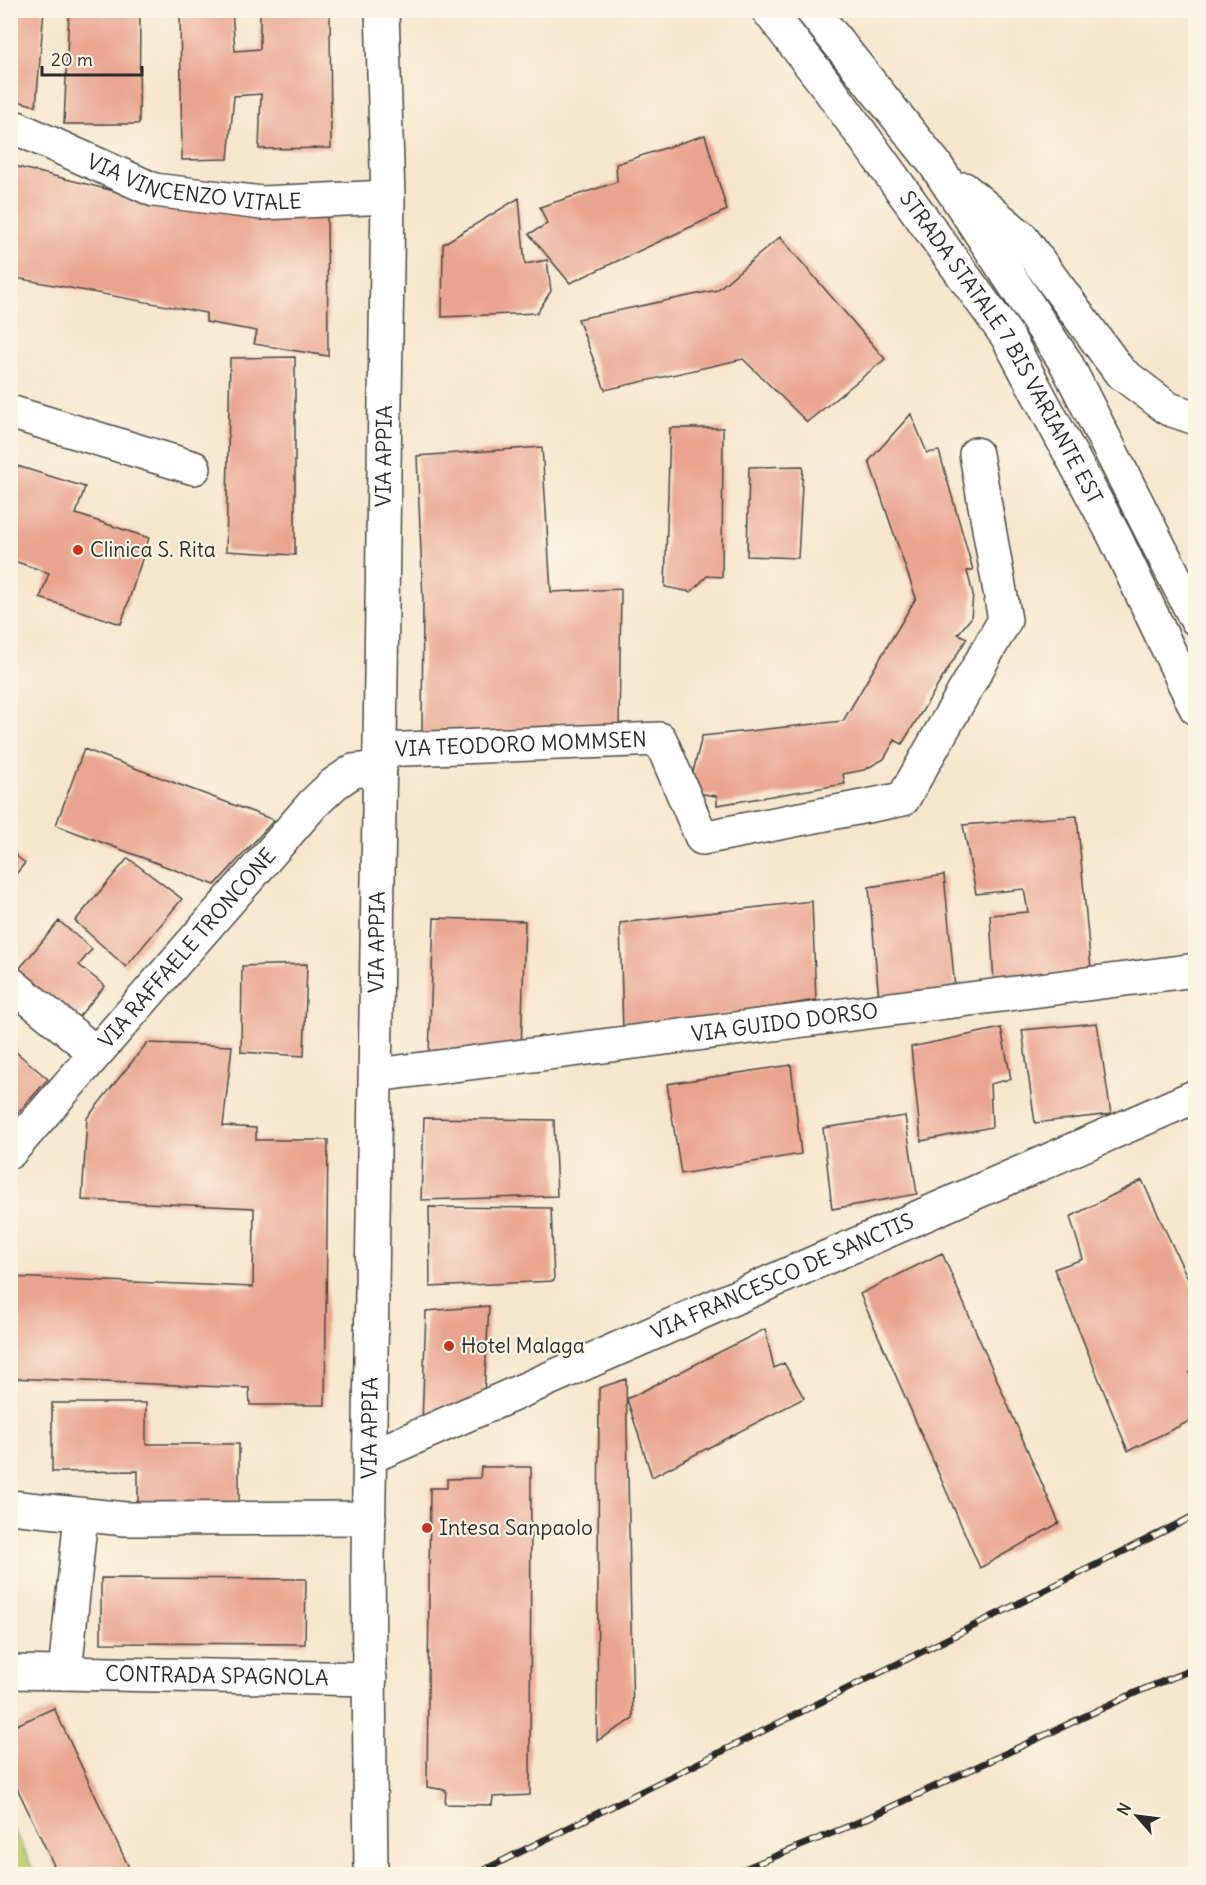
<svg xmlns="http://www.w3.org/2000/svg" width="1206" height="1885" font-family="Delius,sans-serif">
  <rect width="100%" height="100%" fill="#fcf5e5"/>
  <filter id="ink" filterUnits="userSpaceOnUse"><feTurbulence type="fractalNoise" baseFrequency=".0167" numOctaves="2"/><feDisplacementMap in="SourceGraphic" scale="12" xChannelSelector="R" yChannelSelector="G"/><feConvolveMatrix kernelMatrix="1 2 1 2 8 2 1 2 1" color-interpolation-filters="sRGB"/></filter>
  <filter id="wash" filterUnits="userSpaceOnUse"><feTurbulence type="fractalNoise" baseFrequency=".008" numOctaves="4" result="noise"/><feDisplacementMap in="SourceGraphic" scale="24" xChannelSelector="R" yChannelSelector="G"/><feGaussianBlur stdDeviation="1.35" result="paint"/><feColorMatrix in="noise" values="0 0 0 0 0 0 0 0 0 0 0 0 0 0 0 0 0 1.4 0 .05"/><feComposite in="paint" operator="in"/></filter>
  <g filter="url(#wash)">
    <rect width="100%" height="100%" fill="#f6e6cd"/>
    <path fill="#bdce71" stroke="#747c4e" stroke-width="1.5" d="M10 1824H11L35 1874H11Z"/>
    <g id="blocks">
      <path fill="#e9a48f" d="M10 10H44L36 106 10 99Z
        M69 10H140L139 124H64Z
        M180 10H232L235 51 260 49V10H330L331 148 259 149 261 94 234 96 228 159 182 160Z
        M705 135 727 210 570 283 529 234 547 224 540 207 617 182 616 164Z
        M10 165 170 205H327L328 356 254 344 257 331 206 322V313L10 277Z
        M519 198 525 264 547 260 551 291 537 313 442 317 443 244Z
        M780 237 885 359 807 422 743 359 605 390 578 319 717 290Z
        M295 357V555L226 551 230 358Z
        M911 414 927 453 939 451 973 570 967 571 973 594 971 618 958 634 967 638 902 744 895 740 884 759 864 770 843 774 845 784 717 805V796L688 792 702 736 843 721 916 598 869 461Z
        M670 428H723L722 577 707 576 691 592 665 587Z
        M542 447 551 592 621 589 619 730 422 737 423 600 417 456Z
        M14 465 85 487 76 514 149 538 121 624 40 598 49 573 14 561 10 570V476Z
        M803 466 798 558 747 556 749 467Z
        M84 749 274 820 215 885 56 825Z
        M1077 816 1091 969 994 984 990 915 1028 912 1024 889 976 894 963 825Z
        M10 851 25 863 10 881Z
        M128 858 182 899 126 967 75 921Z
        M944 875 955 988 879 1000 869 887Z
        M812 901 816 1000 623 1032 620 923Z
        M434 918 525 921 521 1051 429 1054Z
        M59 921 92 949 79 965 105 986 69 1028 11 979Z
        M307 964 304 1056 241 1052 242 966Z
        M1097 1023 1111 1114 1035 1123 1022 1030Z
        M1001 1028 1011 1079 990 1084 992 1127 921 1141 911 1047Z
        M147 1043 232 1046 223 1126 256 1128V1140H328L325 1405H250L249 1388 10 1378V1277L253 1287 254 1208 82 1200 87 1118Z
        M10 1047 48 1079 10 1122Z
        M791 1065 801 1154 681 1174 667 1084Z
        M905 1116 917 1194 832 1209 823 1128Z
        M424 1118 554 1120 557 1196 421 1200Z
        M1142 1180 1196 1296V1370L1189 1373 1196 1387V1418L1128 1451 1054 1269 1083 1259 1070 1217Z
        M429 1207 551 1208 554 1281 430 1287Z
        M942 1253 1059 1523 980 1568 860 1294Z
        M489 1306 484 1395 422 1424 426 1311Z
        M765 1329 774 1368 784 1363 804 1398 652 1477 627 1399Z
        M626 1379 633 1719 597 1741 599 1388Z
        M52 1403H146V1444H239V1514L138 1515V1471L52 1472Z
        M481 1467H531L530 1795 493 1797 492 1805 445 1804 446 1790 427 1787 430 1488H447V1479L480 1478Z
        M101 1578 306 1579 305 1644 101 1643Z
        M54 1708 132 1874H58L10 1773V1728Z"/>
    </g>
  </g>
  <g filter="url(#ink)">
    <use href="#blocks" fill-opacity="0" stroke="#494743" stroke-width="1.5"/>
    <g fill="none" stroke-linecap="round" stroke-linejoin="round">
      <g stroke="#494743" stroke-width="36">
        <g id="minor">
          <path id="s1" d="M10 125 154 190 262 203 388 197"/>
          <path d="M10 412 194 468"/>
          <path id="s2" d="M380 750 660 739 702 838 903 799 1005 620 976 454"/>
          <path d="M10 983 96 1053"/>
          <path id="s3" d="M376 1075 1196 970"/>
          <path id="s4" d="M10 1152 313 804 334 784 353 771 380 768"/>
          <path id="s5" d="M370 1457 1196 1096"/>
          <path d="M10 1507 125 1519 369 1518"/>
          <path id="s6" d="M10 1672 370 1679"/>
          <path d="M65 1673 81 1515"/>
          <path id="s7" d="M371 1874 368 1561 388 197 382 10"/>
        </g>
      </g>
      <g stroke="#494743" stroke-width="36">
        <g id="highway">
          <path id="s8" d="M768 10 824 82 1007 336 1115 537 1196 708"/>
          <path d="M812 10 935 164 1066 363 1196 619"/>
          <path d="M964 189 1021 237 1120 372 1169 409 1196 418"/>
        </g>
      </g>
      <use href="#minor" stroke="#fff" stroke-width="33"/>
      <use href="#highway" stroke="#fff" stroke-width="33"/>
      <g stroke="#2b2b2b" stroke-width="7">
        <path id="rail" d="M476 1874 1196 1515
          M732 1874 859 1822 1137 1692 1196 1668"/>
      </g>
      <use href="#rail" stroke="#fcf5e5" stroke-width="4.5" stroke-dasharray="14" stroke-linecap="butt"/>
    </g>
  </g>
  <g fill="#c8321e" stroke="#fcf5e5" stroke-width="2">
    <circle cx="78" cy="550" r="6"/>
    <circle cx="449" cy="1346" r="6"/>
    <circle cx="427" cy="1528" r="6"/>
  </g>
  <g text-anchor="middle" stroke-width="4.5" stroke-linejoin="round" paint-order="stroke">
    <g font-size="21" fill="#2b2b2b" stroke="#fcf5e5">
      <text dy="7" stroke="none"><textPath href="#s1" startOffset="196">VIA VINCENZO VITALE</textPath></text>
      <text dy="7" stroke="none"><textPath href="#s8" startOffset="411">STRADA STATALE 7 BIS VARIANTE EST</textPath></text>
      <text dy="7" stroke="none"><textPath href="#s7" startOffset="1418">VIA APPIA</textPath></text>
      <text dy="7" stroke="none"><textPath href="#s2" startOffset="141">VIA TEODORO MOMMSEN</textPath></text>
      <text dy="7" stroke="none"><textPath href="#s7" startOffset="932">VIA APPIA</textPath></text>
      <text dy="7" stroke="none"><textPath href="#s4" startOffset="270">VIA RAFFAELE TRONCONE</textPath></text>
      <text dy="7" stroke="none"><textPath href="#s3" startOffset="412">VIA GUIDO DORSO</textPath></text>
      <text dy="7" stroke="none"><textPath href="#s5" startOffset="450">VIA FRANCESCO DE SANCTIS</textPath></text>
      <text dy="7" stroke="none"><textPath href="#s7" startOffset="446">VIA APPIA</textPath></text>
      <text dy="7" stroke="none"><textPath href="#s6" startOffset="207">CONTRADA SPAGNOLA</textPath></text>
    </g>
    <g font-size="21" fill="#2b2b2b" stroke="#fcf5e5" text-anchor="start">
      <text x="90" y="557">Clinica S. Rita</text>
      <text x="461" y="1353">Hotel Malaga</text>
      <text x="439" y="1535">Intesa Sanpaolo</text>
    </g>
  </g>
  <rect width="1206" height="1885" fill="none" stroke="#fcf5e5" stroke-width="36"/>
  <g transform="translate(1137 1816) rotate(298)" stroke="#fcf5e5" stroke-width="4.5" paint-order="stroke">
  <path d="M0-4.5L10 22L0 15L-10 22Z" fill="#2b2b2b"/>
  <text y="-9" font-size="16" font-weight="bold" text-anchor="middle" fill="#2b2b2b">N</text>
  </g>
  <path d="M42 66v9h100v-9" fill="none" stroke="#2b2b2b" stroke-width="3"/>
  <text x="51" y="66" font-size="18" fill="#2b2b2b" stroke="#fcf5e5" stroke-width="4.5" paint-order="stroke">20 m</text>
</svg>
